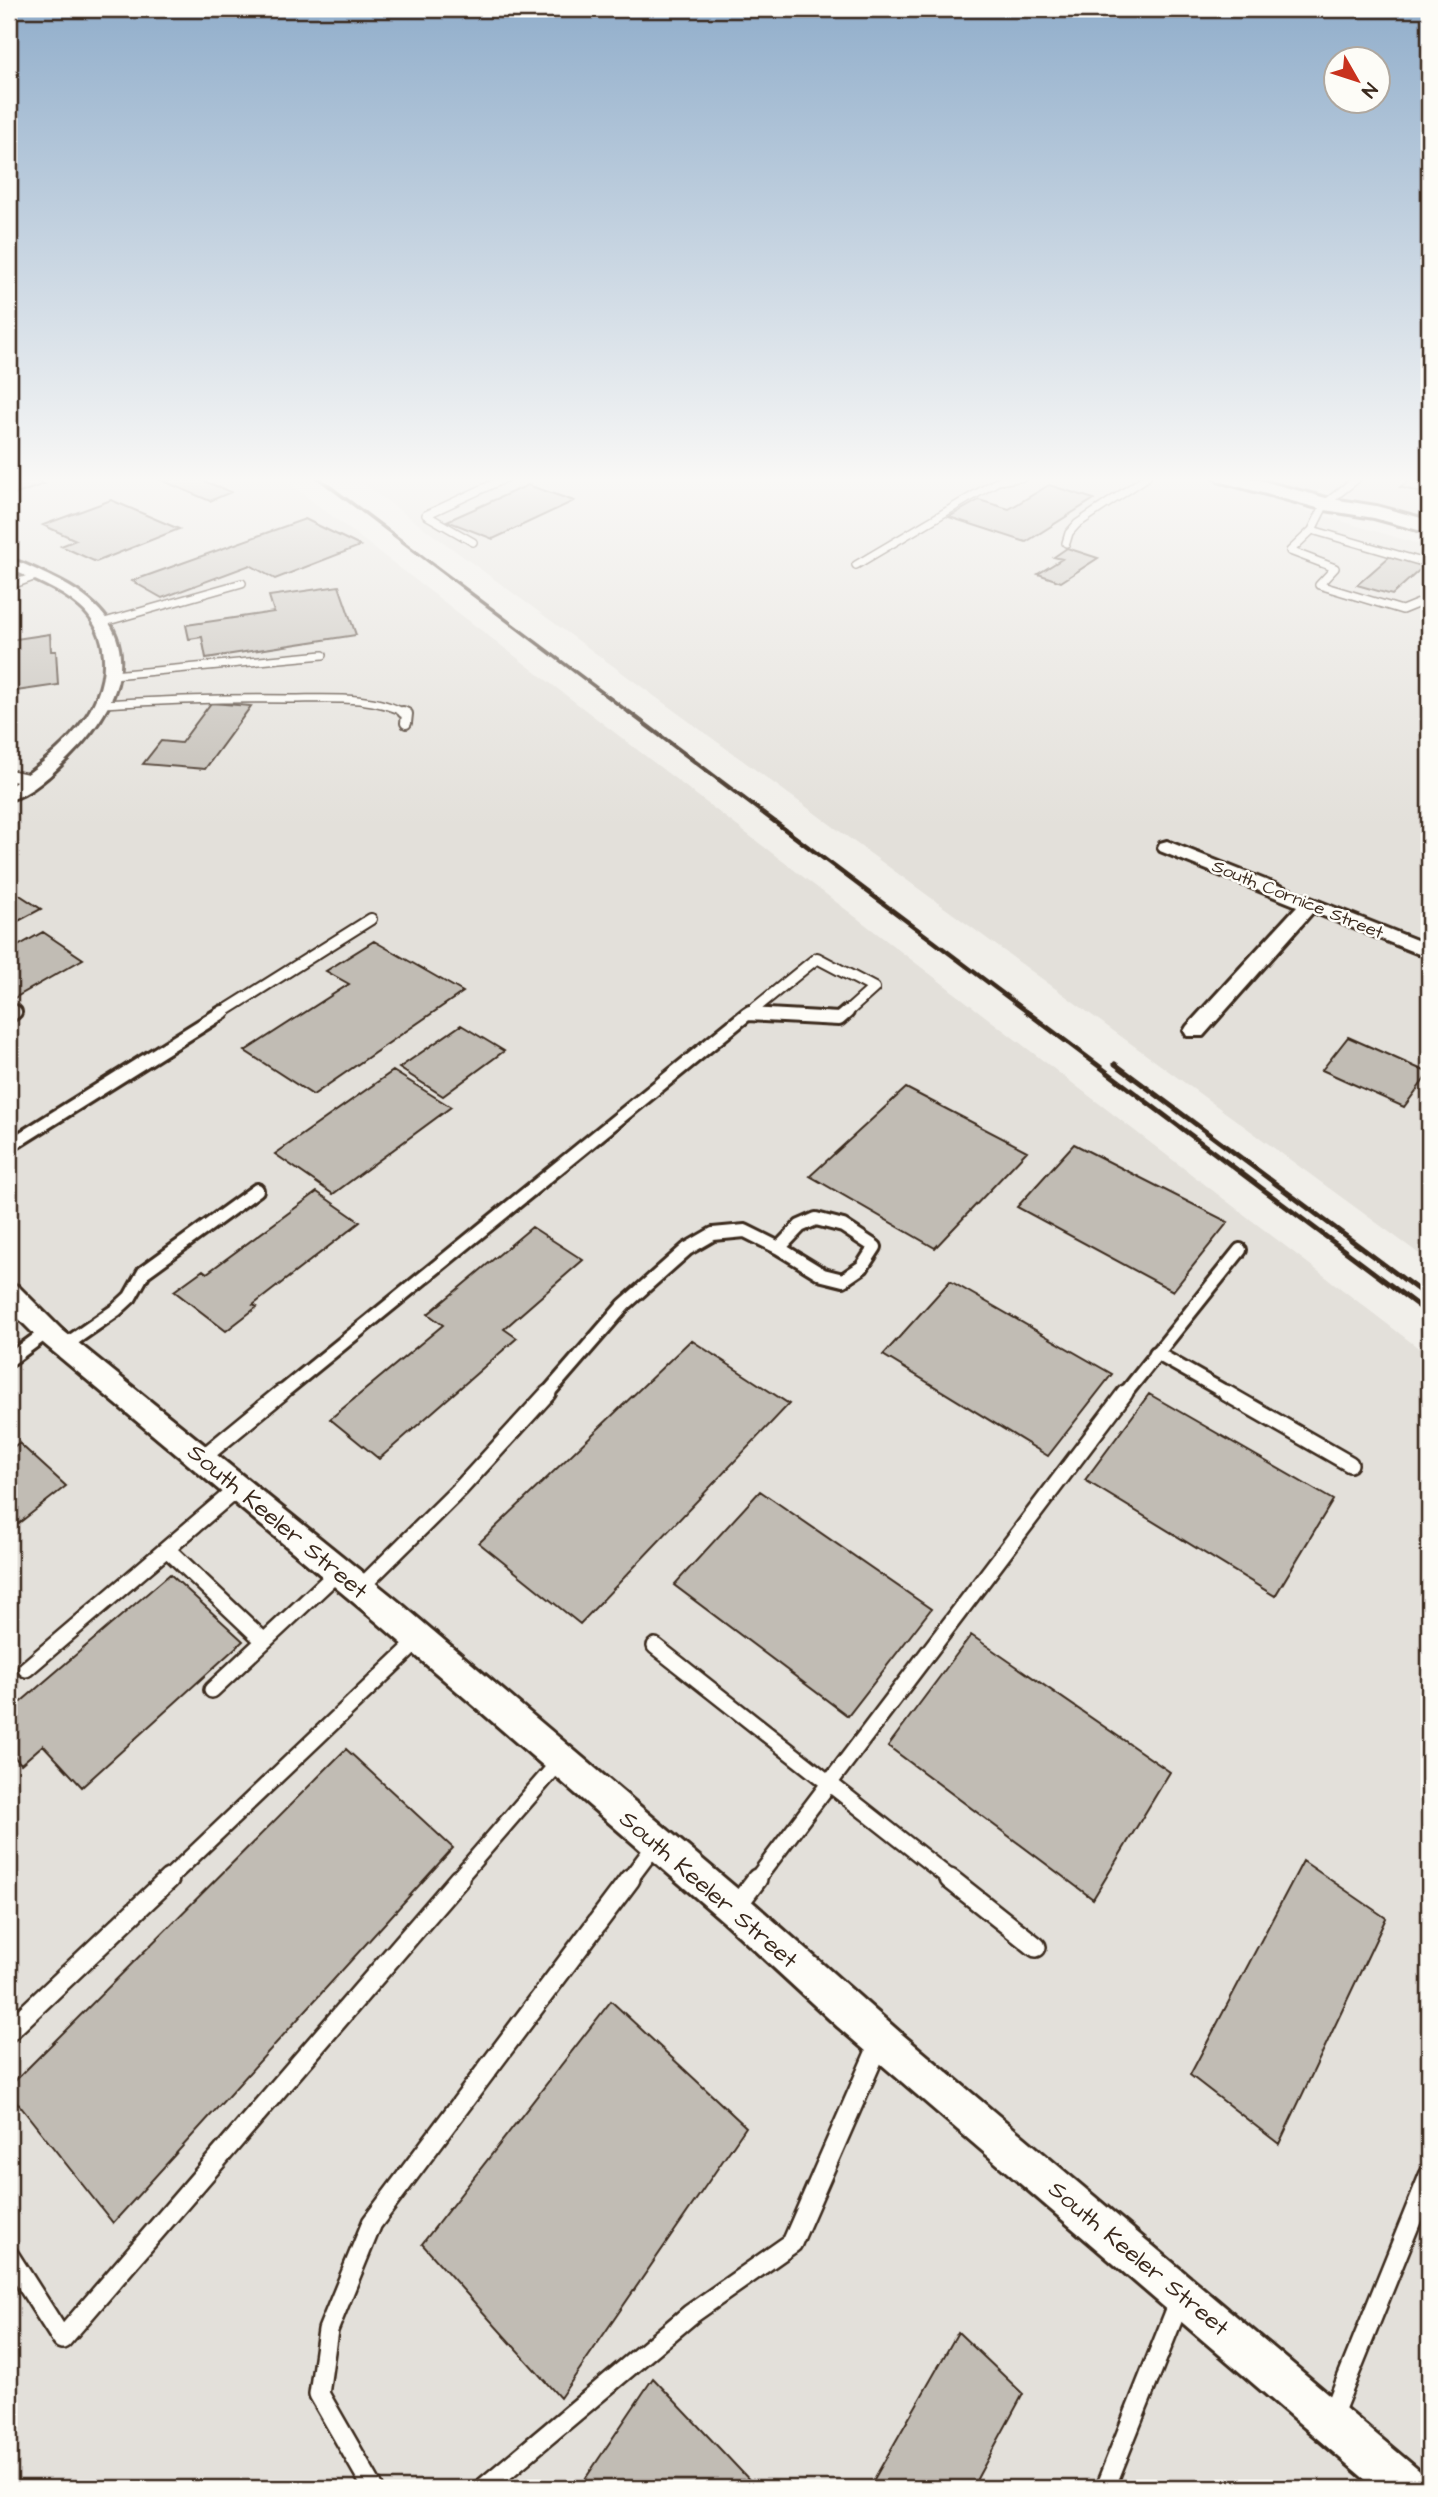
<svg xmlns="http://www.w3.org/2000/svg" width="1438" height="2497" font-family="'Architects Daughter',sans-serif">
  <rect width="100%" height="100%" fill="#f1efea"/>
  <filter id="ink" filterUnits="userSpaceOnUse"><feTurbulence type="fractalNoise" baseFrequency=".0143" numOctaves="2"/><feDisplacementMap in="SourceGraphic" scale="14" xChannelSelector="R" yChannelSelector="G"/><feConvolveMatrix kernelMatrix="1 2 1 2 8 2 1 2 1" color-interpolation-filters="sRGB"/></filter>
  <g filter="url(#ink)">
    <path fill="#e3e0da" d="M9 477H281L1429 1356V2488H9Z
      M354 477H1333L1326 484 1336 477H1429V519L1319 489 1297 508 1429 547V1261Z"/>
    <path fill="#c1bcb4" stroke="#3b2a1e" stroke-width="2" d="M16 477H27L44 484 9 497V480Z
      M170 477H194L231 492 210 501 161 480Z
      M1400 477H1429V495L1400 487 1410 480Z
      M528 485 574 501 493 539 447 521Z
      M1049 485 1094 499 1026 542 949 517 979 500 1009 509Z
      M111 500 179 529 96 562 61 546 76 540 43 525Z
      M305 519 360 546 275 579 250 565 162 598 132 581Z
      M1067 548 1098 558 1061 582 1038 574 1062 559 1054 557Z
      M1390 556 1424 566 1392 595 1357 585Z
      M339 586 356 635 206 658 202 637 189 639 186 625 274 612 269 596Z
      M50 634 51 651H56L58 685 9 692V640Z
      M211 703 251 706 205 769 143 764 161 741 181 743Z
      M9 888 41 909 9 926Z
      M43 932 83 959 9 1001V951Z
      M374 941 463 992 313 1095 245 1051 349 984 326 971Z
      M461 1025 504 1051 443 1096 399 1068Z
      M1348 1037 1429 1073 1404 1107 1322 1070Z
      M393 1071 451 1107 333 1194 275 1154Z
      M906 1088 1027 1151 935 1248 810 1176Z
      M1074 1144 1228 1222 1173 1291 1017 1207Z
      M317 1192 360 1222 253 1305 257 1307 226 1331 174 1291 203 1270 207 1273Z
      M532 1227 583 1260 504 1329 517 1338 379 1459 330 1419 443 1325 428 1314Z
      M950 1281 1112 1374 1048 1456 883 1355Z
      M691 1340 789 1404 580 1624 479 1543Z
      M1149 1394 1333 1500 1275 1596 1085 1480Z
      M19 1443 66 1486 9 1531V1450Z
      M760 1491 931 1609 848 1716 674 1585Z
      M170 1574 243 1641 82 1787 43 1745 21 1764 9 1751V1712Z
      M971 1635 1170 1772 1093 1899 888 1746Z
      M346 1749 453 1848 113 2223 9 2092V2087Z
      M1303 1861 1386 1918 1279 2144 1190 2075Z
      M611 2001 746 2127 560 2398 422 2244Z
      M958 2332 1023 2394 972 2488H869Z
      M653 2378 757 2488H579Z"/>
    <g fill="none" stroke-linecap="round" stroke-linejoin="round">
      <g stroke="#3b2a1e" stroke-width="10">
        <path id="lane-far4" d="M1359 477 1325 504 1312 530 1429 564
          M1312 530 1290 551 1335 568 1319 585 1402 610 1429 599
          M473 542 426 515 508 477
          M1066 543 1069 533 1077 524 1147 477
          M856 565 998 481 1024 477
          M9 586 36 576
          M101 623 242 583
          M113 675 323 655
          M103 704C166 700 228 698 291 699 327 699 375 695 406 714"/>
      </g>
      <g stroke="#3b2a1e" stroke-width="14">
        <path id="lane-far3" d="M403 712 407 714 406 723
          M9 775 31 780
          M13 1014 15 1012
          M220 1014 371 919
          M748 1014 817 958 874 988 845 1014"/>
      </g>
      <g stroke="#3b2a1e" stroke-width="18">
        <path id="lane-far2" d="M747 1014 839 1019 847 1012
          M747 1014 750 1012
          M9 1016 15 1012
          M9 1146 223 1012
          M816 1219 843 1226 875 1247 862 1267 843 1280 823 1275 779 1248 800 1226Z
          M64 1346 116 1310 130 1297 144 1272 257 1190
          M1156 1353 1230 1395
          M9 1360 47 1332
          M279 1395 747 1014
          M546 1395 624 1305 687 1249 713 1234 745 1231 779 1248
          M1124 1395 1240 1250"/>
      </g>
      <g stroke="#3b2a1e" stroke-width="20">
        <path id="lane-far1" d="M1226 1393 1350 1464
          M202 1458 281 1393
          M167 1549 264 1641
          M360 1588 460 1489 548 1393
          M655 1646 952 1880
          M26 1669 238 1488
          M212 1690 338 1572
          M167 1880 419 1640
          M457 1880 560 1761
          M629 1880 656 1844
          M756 1880 1125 1393"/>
      </g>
      <g stroke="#3b2a1e" stroke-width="24">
        <path id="lane" d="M950 1879 1036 1947
          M735 1908 757 1879
          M9 2031 169 1879
          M9 2256 62 2339 459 1879
          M1332 2416 1429 2176
          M373 2488 319 2394 328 2330 372 2223 630 1879
          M484 2488 691 2314 792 2243 880 2042
          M1105 2488 1180 2300"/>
      </g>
      <g stroke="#3b2a1e" stroke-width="6">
        <path id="street" d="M9 559C24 563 39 571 53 578 146 622 134 693 69 757 54 772 31 795 9 800V787C55 756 113 710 103 648 101 633 92 617 80 607 60 589 33 580 9 568Z
          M1167 841 1429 945V958L1313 912 1203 1036H1187L1184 1031 1187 1026 1297 906 1160 851 1158 847 1160 843Z
          M9 1283 18 1286 61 1329 399 1602 747 1897 903 2035 1422 2473 1428 2488H1375L838 2027 723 1921 377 1622 43 1343 9 1309Z"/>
      </g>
      <g stroke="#3b2a1e" stroke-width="6">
        <path id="highway" d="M1215 477H1248L1326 498 1376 506 1429 520V533L1374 518 1325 510 1218 481Z"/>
      </g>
      <use href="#lane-far4" stroke="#fdfcf7" stroke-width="7"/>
      <use href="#lane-far3" stroke="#fdfcf7" stroke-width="10"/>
      <use href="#lane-far2" stroke="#fdfcf7" stroke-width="12"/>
      <use href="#lane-far1" stroke="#fdfcf7" stroke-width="15"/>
      <use href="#lane" stroke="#fdfcf7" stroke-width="19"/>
      <use href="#street" fill="#fdfcf7" fill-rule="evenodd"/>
      <use href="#highway" fill="#fdfcf7" fill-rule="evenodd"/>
      <path stroke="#3b2a1e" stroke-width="3.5" d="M317 477 631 714"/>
      <path stroke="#3b2a1e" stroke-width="4.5" d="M629 712 1030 1014"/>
      <path stroke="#3b2a1e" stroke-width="5" d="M1027 1012 1429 1314
        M1115 1064 1429 1298"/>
    </g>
  </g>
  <linearGradient id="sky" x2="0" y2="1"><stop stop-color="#91aecb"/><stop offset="0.58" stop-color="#f9f8f6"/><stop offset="1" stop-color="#f9f8f6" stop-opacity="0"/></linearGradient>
  <rect width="1438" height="827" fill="url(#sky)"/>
  <g text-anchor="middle" stroke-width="5" stroke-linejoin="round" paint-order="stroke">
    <g font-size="18" fill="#3b2a1e" stroke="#fdfcf7">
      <text transform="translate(1298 899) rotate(22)" y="6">South Cornice Street</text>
    </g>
    <g font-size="24" fill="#3b2a1e" stroke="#fdfcf7">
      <text transform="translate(278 1521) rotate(40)" y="8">South Keeler Street</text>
      <text transform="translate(709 1889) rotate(41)" y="8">South Keeler Street</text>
      <text transform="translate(1139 2258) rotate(40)" y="8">South Keeler Street</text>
    </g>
  </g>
  <rect width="1438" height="2497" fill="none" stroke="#fdfcf7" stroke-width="35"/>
  <rect x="18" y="18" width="1403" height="2462" fill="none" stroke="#3b2a1e" stroke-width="2.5" filter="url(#ink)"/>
  <g transform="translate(1357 80) rotate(129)"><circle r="33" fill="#fdfcf7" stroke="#afa8a0" stroke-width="2"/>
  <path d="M0-5L12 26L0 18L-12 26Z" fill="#c8321e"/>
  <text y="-10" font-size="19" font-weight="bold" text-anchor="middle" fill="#3b2a1e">N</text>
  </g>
</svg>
